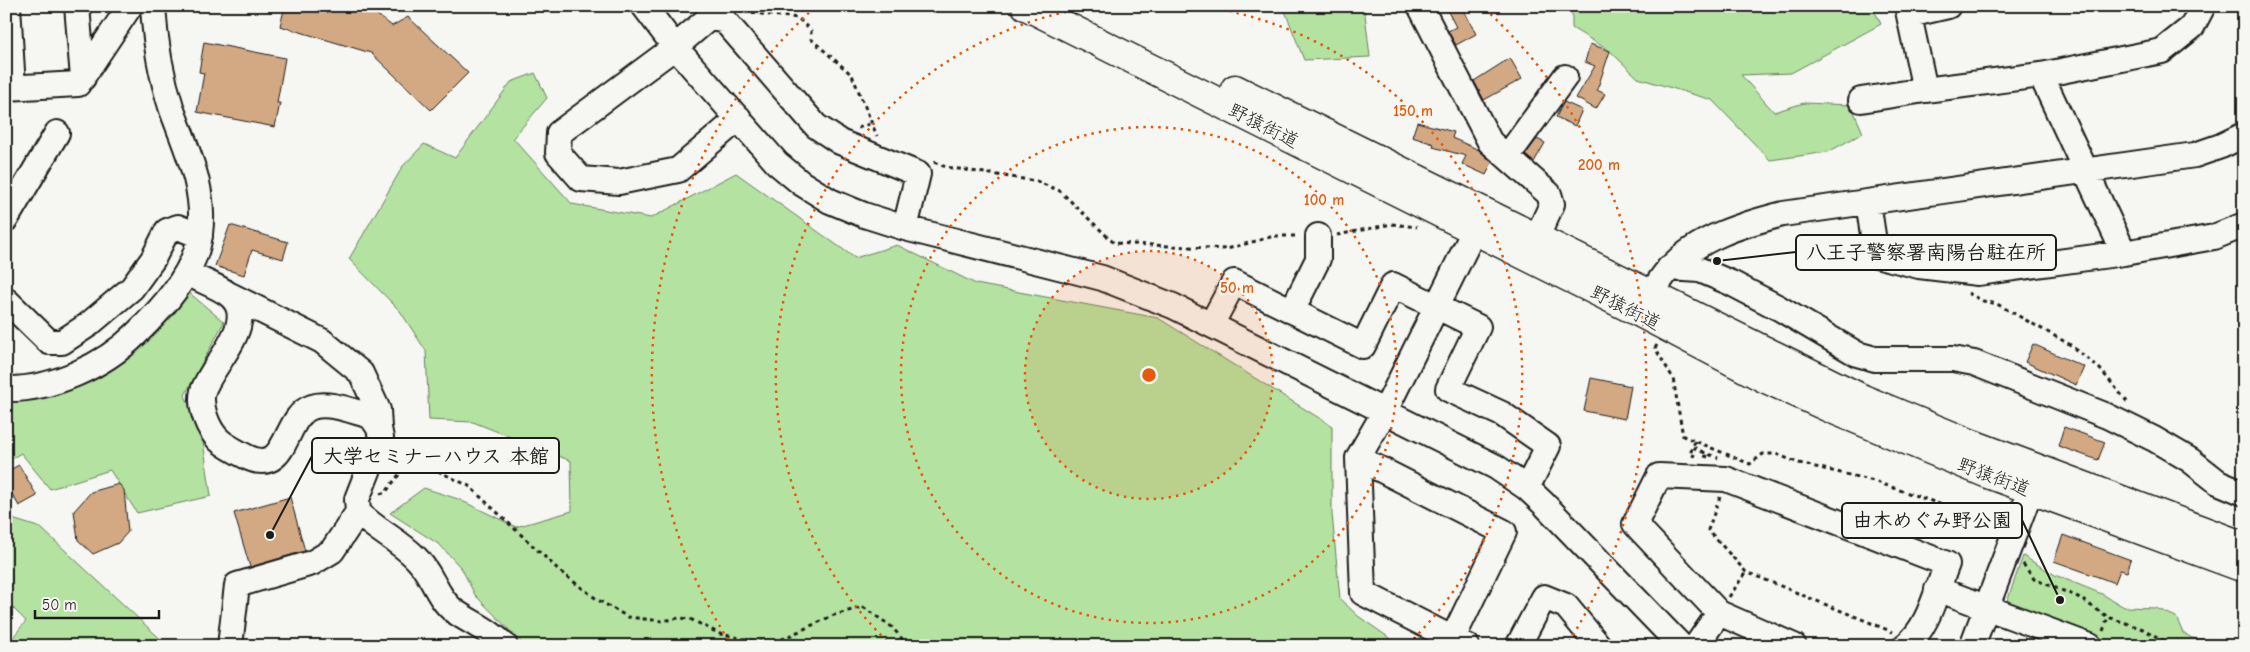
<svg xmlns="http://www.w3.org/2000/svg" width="2250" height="652" font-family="'Comic Neue','Klee One',sans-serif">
  <rect width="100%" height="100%" fill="#f6f6f2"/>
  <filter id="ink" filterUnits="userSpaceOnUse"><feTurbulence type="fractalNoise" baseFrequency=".02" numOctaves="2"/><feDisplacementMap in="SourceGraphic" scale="10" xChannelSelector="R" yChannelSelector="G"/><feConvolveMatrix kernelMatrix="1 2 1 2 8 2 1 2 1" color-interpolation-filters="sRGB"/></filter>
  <g filter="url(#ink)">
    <path fill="#b4e2a1" stroke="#687f5e" d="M1283 6H1364L1370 57 1304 60Z
      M1572 6H1872L1881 24 1791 73 1741 75 1774 112 1804 103 1851 105 1863 133 1828 152 1770 160 1712 100 1638 78 1610 51 1572 28Z
      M535 73 547 98 513 138 572 204 651 218 736 173 855 258 897 245 976 284 1158 318 1332 426V514L1340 599 1358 616 1401 646H525L475 595 462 569 440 545 390 513 424 488 458 499 516 527 572 511 571 461 473 422 429 420 426 351 400 311 349 259 403 166 424 144 455 158 511 82Z
      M187 291 224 322 185 395 203 441 211 496 137 513 110 470 50 489 21 453 6 462V394H48L124 362Z
      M6 517 41 528 168 646H6L26 621 6 601Z
      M2023 556 2055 575 2102 594 2124 607 2156 608 2176 617 2183 633 2192 638 2244 644V646H2114L2005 607Z"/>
    <path fill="#d2a983" stroke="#1c1c1c" d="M285 6H334L349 12 367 7 392 26 408 17 468 73 431 110 371 53 280 26Z
      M1445 6H1461L1476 34 1456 45 1448 31 1456 27Z
      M204 42 285 58 277 103H280L275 127 197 112 204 73 199 72Z
      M1590 44 1610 51 1597 90 1605 94 1596 109 1576 98 1595 66 1585 62Z
      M1510 58 1522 79 1484 100 1474 81Z
      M1564 102 1582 110 1575 126 1556 117Z
      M1417 122 1454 132 1452 138 1479 150 1492 162 1486 175 1462 164 1466 156 1433 147 1434 144 1412 137Z
      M1537 139 1545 143 1534 162 1525 155Z
      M230 225 288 242 283 259 252 250 244 275 215 266Z
      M2033 344 2084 367 2076 385 2025 362Z
      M1591 378 1631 386 1625 419 1584 411Z
      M2064 427 2105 442 2098 460 2058 446Z
      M19 465 37 496 19 506 6 484V472Z
      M119 484 124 490 128 532 118 543 93 554 78 540 74 511 91 492Z
      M290 497 305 551 250 567 234 513Z
      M2063 535 2131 560 2127 572 2120 570 2115 583 2054 561Z"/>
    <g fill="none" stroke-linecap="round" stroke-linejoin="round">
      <g stroke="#1c1c1c" stroke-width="28">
        <path id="minor" d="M8 6 13 87
          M77 6 83 78
          M644 6 675 47 777 163 801 183 830 201 864 215 905 228 1102 278 1173 306 1496 467 1527 488 1544 504 1681 646
          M1420 6 1490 142 1549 194 1552 204 1536 239
          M1907 6 1925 90
          M1909 15 1948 6
          M2041 75 2124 253
          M6 88 78 84 130 6
          M1861 100 1925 90 2041 75 2162 51 2192 27 2203 6
          M739 118 678 170 619 182 581 179 558 153 559 133 675 47 709 18 724 20 816 126 840 142 918 174 905 228
          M1507 157 1565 77
          M1868 202 1876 255 1919 266 1978 273 2124 253 2214 237 2244 225
          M6 219 57 133
          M1669 268 1700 270 1731 283 1779 308 1857 354 1875 359H1953L1974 363 2107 416 2154 439 2190 460 2218 482 2244 493
          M187 273C199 280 216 285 228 294 262 320 212 363 203 391 199 407 208 429 219 440 227 447 239 453 249 458 289 475 283 416 312 407 329 401 354 412 371 416L379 428 381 438 357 499 358 512C375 530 399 540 416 558 432 573 436 597 454 611 471 623 490 630 505 646
          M228 294 322 341 361 373 378 410 379 428
          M6 300 49 342H62L88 325 132 288 153 259 167 231 178 227 200 236
          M1644 310C1651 296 1659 279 1670 268 1699 237 1744 224 1783 214L2195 155 2221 146 2244 135
          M1292 311 1318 259V236
          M1211 325 1234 282 1363 346 1393 285 1478 327 1448 389 1502 414 1548 446 1527 488
          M6 389C51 390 104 366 136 334 162 309 196 272 200 234 206 189 187 151 172 110 161 76 155 42 153 6
          M1358 458 1504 532 1453 638
          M1937 589 2090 646
          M230 646 237 585 312 563 332 551 358 512
          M1467 646 1363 593 1358 458 1384 413 1474 231
          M1518 646 1544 597 1566 606 1599 646
          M1696 646 1719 613
          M1794 646 1719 613 1635 524 1659 476 1726 479 1947 564C1936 591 1929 628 1905 646
          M1972 646 2037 473"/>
      </g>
      <g stroke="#1c1c1c" stroke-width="31">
        <path id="major" d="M1026 6 1642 314 1764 378 1827 407 1988 474 2244 568
          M1235 89 1863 399 1967 442 2244 546"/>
      </g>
      <path stroke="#1c1c1c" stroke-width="3" stroke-dasharray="4 4" stroke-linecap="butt" d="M744 12 798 18 811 31V39L852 75 877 136
        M858 128 872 123
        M934 162 946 167 1036 181 1060 191 1114 243 1227 249 1274 236H1298
        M1337 235 1392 224 1417 227
        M1968 293 1983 301 1997 304 2069 344 2100 369 2129 404
        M1657 345 1655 348 1673 378 1683 436 1750 464 1763 454H1776L1799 463 1874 481 1951 508 1994 532
        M1695 441 1690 454 1695 456
        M1693 447 1703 452
        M1708 457 1702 455 1703 452 1718 458
        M380 494 386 492 403 469 416 464 438 471 469 486 562 573 598 600 628 617 662 621 679 618 690 619 720 634 755 641 776 642 834 615 863 607 892 627 908 646
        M1720 497 1708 530 1746 572 1893 632
        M2023 564 2034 579 2078 597 2108 617 2143 629 2173 646
        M1729 597 1746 572
        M2103 631 2108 617
        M2108 641 2116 646"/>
      <use href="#minor" stroke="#f6f6f2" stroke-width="24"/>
      <use href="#major" stroke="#f6f6f2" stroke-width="28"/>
    </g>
  </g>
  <circle cx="1149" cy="375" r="124" fill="#e8590c" fill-opacity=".12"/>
  <g fill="none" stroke="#e8590c" stroke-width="2.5" stroke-dasharray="2.5 5">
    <circle cx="1149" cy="375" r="124"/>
    <circle cx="1149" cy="375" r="248"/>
    <path d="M892 646A373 373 0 0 1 1091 7M1207 7A373 373 0 0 1 1406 646"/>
    <path d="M732 646A497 497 0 0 1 813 9M1485 9A497 497 0 0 1 1566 646"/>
  </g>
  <g text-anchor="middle" stroke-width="4.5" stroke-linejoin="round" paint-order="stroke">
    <g font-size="19" fill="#1c1c1c" stroke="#f6f6f2">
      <text transform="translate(1264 125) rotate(27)" y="7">野猿街道</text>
      <text transform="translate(1626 307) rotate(27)" y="7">野猿街道</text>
      <text transform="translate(1994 476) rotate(21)" y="7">野猿街道</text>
    </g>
  </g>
  <circle cx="1149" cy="375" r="8" fill="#e8590c" stroke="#f6f6f2" stroke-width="2.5"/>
  <g font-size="15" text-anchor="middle" font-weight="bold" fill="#e8590c" stroke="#f6f6f2" stroke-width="4.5" stroke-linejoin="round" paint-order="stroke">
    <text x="1413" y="116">150 m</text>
    <text x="1599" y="170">200 m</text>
    <text x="1324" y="205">100 m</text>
    <text x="1237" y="293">50 m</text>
  </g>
  <path fill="none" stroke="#1c1c1c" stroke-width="2" d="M1717 261L1796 252M270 535L312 456M2060 600L2022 520"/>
  <g fill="#1c1c1c" stroke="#f6f6f2" stroke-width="2">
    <circle cx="1717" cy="261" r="5"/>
    <circle cx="270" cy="535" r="5"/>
    <circle cx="2060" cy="600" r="5"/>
  </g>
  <g fill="#f6f6f2" stroke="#1c1c1c" stroke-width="2">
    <rect x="1796" y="235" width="260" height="35" rx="5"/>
    <rect x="312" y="438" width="247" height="35" rx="5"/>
    <rect x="1842" y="503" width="180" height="35" rx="5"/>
  </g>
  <g font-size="20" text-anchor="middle" font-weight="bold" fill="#1c1c1c">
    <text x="1926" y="259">八王子警察署南陽台駐在所</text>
    <text x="436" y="463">大学セミナーハウス 本館</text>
    <text x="1932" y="527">由木めぐみ野公園</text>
  </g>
  <rect width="2250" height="652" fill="none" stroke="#f6f6f2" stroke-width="25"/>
  <rect x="12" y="12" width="2225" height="627" fill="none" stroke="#1c1c1c" stroke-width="2" filter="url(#ink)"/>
  <path d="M35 610v8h124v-8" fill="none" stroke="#1c1c1c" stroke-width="2.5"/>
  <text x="42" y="610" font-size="15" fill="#1c1c1c" stroke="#f6f6f2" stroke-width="4" paint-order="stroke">50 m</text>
</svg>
